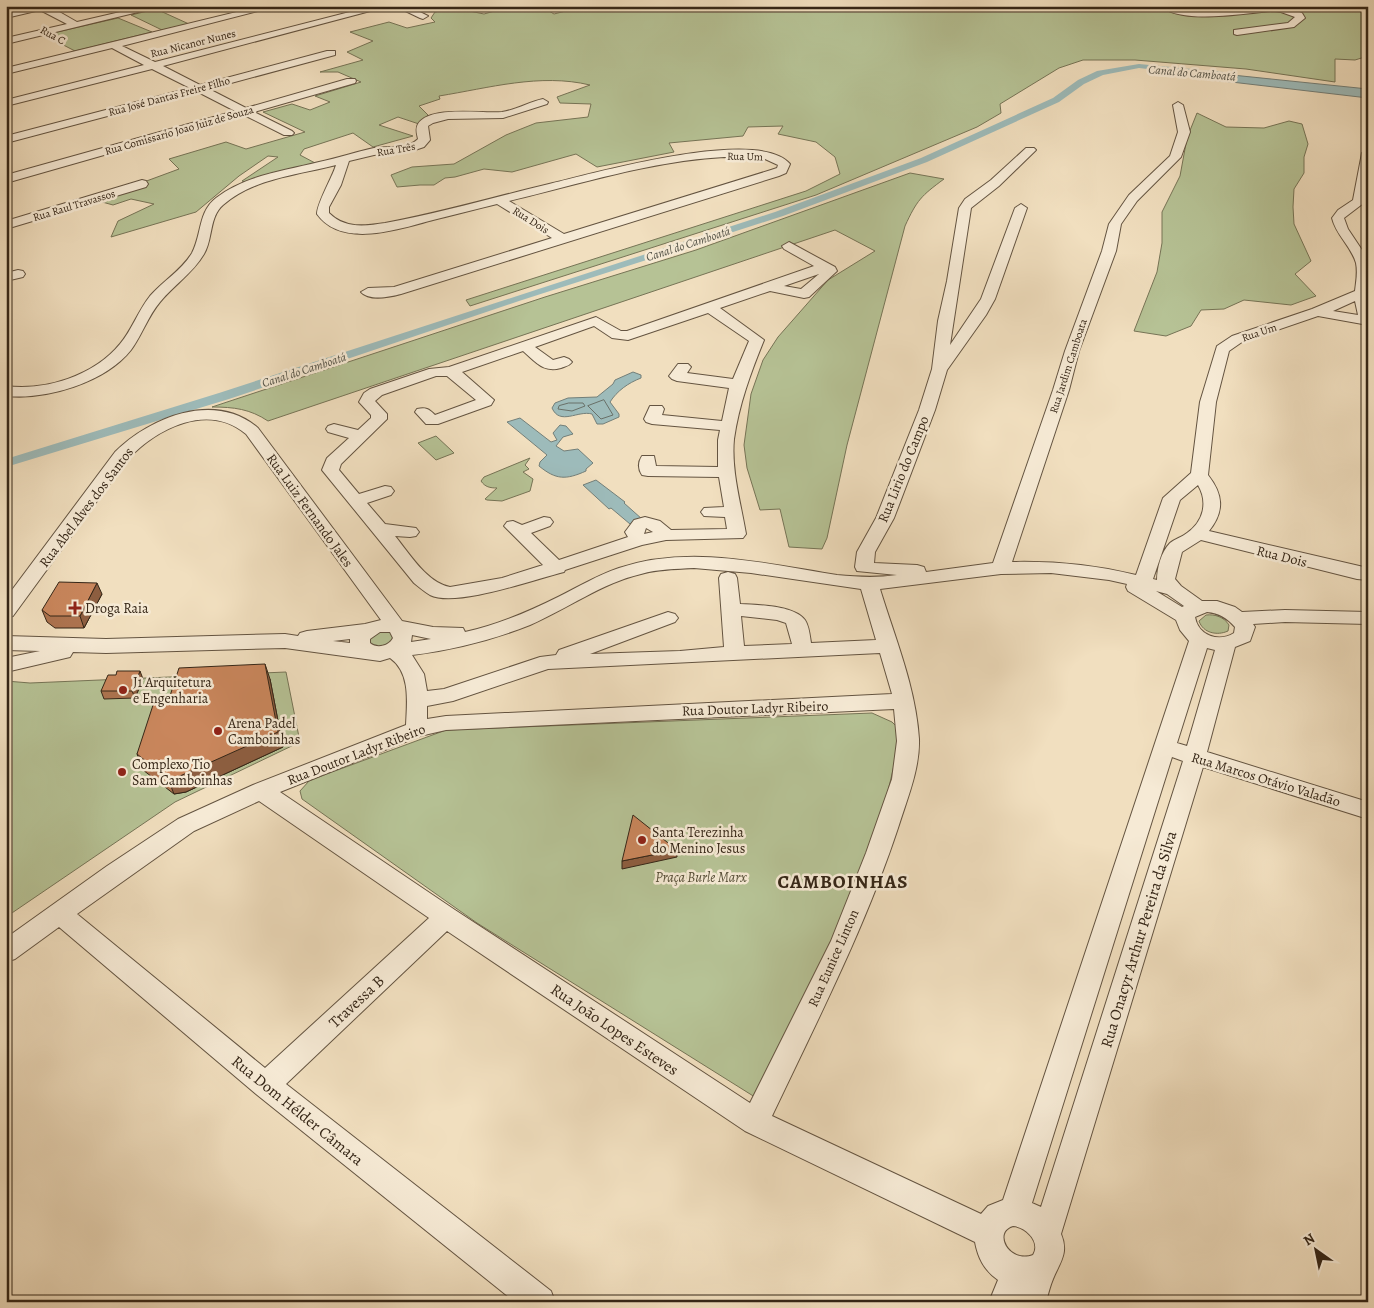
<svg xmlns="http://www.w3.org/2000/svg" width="1374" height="1308" font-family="Alegreya,serif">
  <rect width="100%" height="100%" fill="#f1dfbf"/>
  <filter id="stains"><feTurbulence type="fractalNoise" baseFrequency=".004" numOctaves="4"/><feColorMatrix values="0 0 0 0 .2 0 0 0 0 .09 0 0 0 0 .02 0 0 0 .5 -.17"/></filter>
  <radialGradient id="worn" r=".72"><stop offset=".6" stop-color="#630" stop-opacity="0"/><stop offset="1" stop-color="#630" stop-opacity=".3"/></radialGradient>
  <path fill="#b6c295" stroke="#767456" d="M494 6 518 8 524 6H564L549 11 554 14 585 6H1181L1190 9 1198 6H1277L1299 11H1326L1314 6H1368V56L1355 60 1335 59V82L1246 69 1135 60H1083L1059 68 1000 104 1001 113 977 127 816 195 470 306 466 300 806 191 840 174 835 157 816 142 778 134 783 126 748 127 743 136 669 143 674 152 597 167 576 154 512 172 484 169 455 177 445 178 434 185H420L397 187 391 175 412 167 454 164 506 135 536 123 588 117 591 104 560 103 557 97 590 85C540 73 489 88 439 96L440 99 419 106 428 115 419 124 398 117 379 125 413 136 373 147 353 133 304 149 300 155 317 164 249 183 242 181 278 157 268 156 239 176 196 212 111 237 118 221 154 204 131 199 113 205 95 200 179 169 169 159 226 142 246 149 305 132 263 112 292 104 310 110 330 102 315 96 361 82 338 72H320L363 60 347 52 373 41 350 32 389 22 407 28 435 22 431 18 435 12 455 8 484 14 498 10 491 7Z
    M156 9 189 24 162 30 131 15Z
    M118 18 152 32 75 51 44 35Z
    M1197 113 1226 127 1264 128 1289 121 1302 124 1308 144 1304 157V173L1294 189 1293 207 1294 224 1311 261 1295 274 1316 296 1291 305 1244 300 1224 309 1201 310 1191 326 1166 336 1134 331 1157 272 1162 243V212L1180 176 1187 138Z
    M910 173 944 179C921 196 917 200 905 226L847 445 827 538 822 549 789 547 780 509 760 510 747 468 744 445 751 394 763 360 778 337 828 280 875 251 835 230 268 421C250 409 234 407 212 407L545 297 696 250Z
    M436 436 452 451 454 453 436 460 418 443Z
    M530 458 525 465 529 469 523 472 533 479 530 491 502 501 487 500 485 499 497 488C490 488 485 487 481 481L484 477Z
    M1206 615C1215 614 1224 617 1229 625L1228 631C1217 636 1203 633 1199 621Z
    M388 629 396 636 390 646 371 648 367 636Z
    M286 672 300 742 175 802 6 917V681L30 683Z
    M872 713 892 722 902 732 860 909 766 1104 477 923 302 799 300 791 309 781 324 775 446 730Z"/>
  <path fill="#9dbbba" stroke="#737f79" d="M1203 72 1368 89V98L1197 78Z
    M633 372 641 375V378C628 383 617 391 610 402L619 414V417L603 424H597L592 414C578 410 560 426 552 408L555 403 568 398 597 397 613 384 615 380Z
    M520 418 551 442 557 440 553 433 560 425 566 426 573 434 563 437 556 446 564 451 578 449 593 463 586 469V471C566 480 556 480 539 466L540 462 547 455 507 422Z
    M596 480 625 502 624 503 642 519 630 524 611 508 609 509 583 485Z"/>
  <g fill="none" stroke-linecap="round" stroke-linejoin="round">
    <path stroke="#697068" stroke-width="1" d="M604 400 613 415 601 419 588 406Z
      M569 403H583L585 406 572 411 558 409 559 406Z"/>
    <path fill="#9dbbba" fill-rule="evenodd" d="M1139 64 1223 72 1227 75 1223 78 1139 68 1103 75 1084 84 1059 102 927 162 783 216 519 301 229 399 6 467V459L219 393 775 212 921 158 1053 98 1078 80 1097 71Z"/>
    <g stroke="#645441" stroke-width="2">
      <path id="minor" d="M32 6H49L77 22 146 6H163L6 44V38L67 24 40 10 6 18V12Z
        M261 6H277L122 46 155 62 373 6H389L163 66 200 85 327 51H335V55L209 89 246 108 347 79H355L356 81 355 83 254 112 292 131 294 133 292 135H284L244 115 6 183V175L235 111 198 92 6 143V136L190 88 152 69 6 106V100L144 65 112 48 6 74V68Z
        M395 6H408L428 16 423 19 420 18Z
        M504 6 497 10 492 7 493 6Z
        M1160 6 1201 11 1283 6 1302 13 1305 18 1294 27 1237 35 1234 34V30L1288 23 1295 17 1281 12 1273 11C1244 13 1183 25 1160 6Z
        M543 99 548 102 547 104 503 118 448 119 433 123 428 126 430 140 424 147 412 151 374 155 349 161 341 185 329 207V213C345 229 365 226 385 223 440 213 494 197 549 184 592 174 759 126 790 164L786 173 779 176 401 294C390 297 369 301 361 292L368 288 394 287 552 238 497 204C476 209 454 215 433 220 399 229 342 249 317 214 317 203 332 178 336 165 298 175 254 178 223 205 209 217 213 239 204 254 193 273 174 285 160 302 148 316 142 335 131 350 105 383 46 400 6 396V386C45 391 94 376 120 344 132 330 138 311 150 296 163 281 182 270 192 253 202 234 198 212 216 198 246 175 284 171 319 162 338 158 356 152 374 148 389 146 406 150 418 139 417 134 415 129 418 124 430 105 482 114 502 112 516 110 529 102 543 99ZM724 157 765 159 778 165 777 168 771 170 564 234 509 201C580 184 651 161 724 157Z
        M1178 102 1183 105 1190 132 1181 157 1137 201 1121 224 1116 251 1079 351 1069 390 1012 562C1054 561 1095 565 1136 575L1163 498 1191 473 1200 402 1217 346 1232 336 1312 309 1355 291C1356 282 1358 273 1356 263 1351 246 1336 235 1332 218L1338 210 1353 200 1362 153 1368 150V188L1365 202 1344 218 1348 229 1368 259V325L1318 316 1242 342 1229 351 1216 402 1208 475C1223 494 1225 511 1209 531L1368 568V580L1357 579 1201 540 1182 552 1175 579 1181 586 1202 601H1217L1235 607 1242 612 1285 610 1368 612V624L1285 622 1253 624 1255 627 1250 641 1235 647 1207 752 1368 802V819L1203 767 1061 1234C1069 1253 1060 1262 1053 1279 1050 1286 1048 1294 1046 1302H989L998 1280C984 1270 978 1258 975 1242L745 1131 447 931 286 1084 551 1291 555 1302H515L256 1094 59 927 15 959 6 962V938L107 866 178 819 253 785 406 725C407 702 411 673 390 658L380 661 285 648 106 653 73 652 70 657 6 672V658L40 651 6 650V636L106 639 285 634 298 636 300 633 307 631 365 624 381 620 246 434C208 402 157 428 127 460L13 616 6 618V598L115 452C150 417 215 391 258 428L402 621 433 627 463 628 465 632C497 625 528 612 558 597 578 587 598 575 619 568 690 544 766 564 837 575 858 577 876 578 897 575L857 571 855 567 857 552 876 518 919 410 932 369 938 321 947 281 959 208 965 199 991 180 1026 148H1034L1036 150 1034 152 999 186 971 208 950 345 981 299 1015 208 1021 204 1027 208 995 299 986 315 947 370 935 410 894 518 875 552 874 563 917 565 924 567 926 572 993 563 1053 390 1065 351 1102 251 1109 224 1129 195 1170 156 1178 132 1173 105ZM1355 301 1358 315 1333 311ZM1198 485C1208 502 1204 521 1187 533 1182 537 1175 539 1170 543 1161 552 1157 568 1157 580L1153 579 1180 500ZM694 568 751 573 861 589 876 640 811 643C810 636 809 626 805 620 794 605 757 605 740 604L737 578 735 574 728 572 721 574 719 578 724 647 680 651 590 654 675 622 678 618 675 614 668 612 559 650 556 655 540 657 444 689 427 691 424 674 412 655C453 650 492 640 530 625 567 609 602 583 641 574 658 569 676 569 694 568ZM1051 573 1109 580 1127 584 1126 587 1128 591 1176 620 1180 630 1189 641 1003 1200 988 1206 981 1214 772 1116C817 1021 865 928 898 828 907 799 920 769 919 739 916 688 895 638 880 589L1001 574ZM1156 591 1167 594 1184 606 1182 607ZM1207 612C1219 613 1227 618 1235 627L1234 633C1218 643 1198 635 1195 617ZM741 616 777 620 786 623 792 644 744 646ZM380 632H390L393 638C389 646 377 649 370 643V639ZM412 635 431 639 411 642ZM350 639V643L333 641ZM1207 648 1215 650 1187 746 1177 743ZM880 653 892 694 446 716 427 719V706L453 701 548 669ZM894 709 897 741 892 779 866 853 831 941 750 1103 455 910 280 792 420 736 446 730ZM1172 757 1183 761 1041 1207 1032 1203ZM259 801 429 918 265 1068 77 914 194 831ZM1013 1226C1026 1227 1041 1242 1033 1255 1009 1264 992 1232 1013 1226Z
        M142 180 146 181 148 184 146 187 6 229V221Z
        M789 242 835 267 837 271 809 297 804 298 770 291 720 308 764 340C751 372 739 404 734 439 731 470 741 504 746 534L743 538 666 540 642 545 565 570 564 572C535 579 456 608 430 595 425 592 419 587 414 583L322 470 327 458 349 438 328 432 326 429 328 426 334 424 358 430 371 418V415L359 402 364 393 370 389 429 369 449 367 596 317 621 331H627L814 266 784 249 782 246ZM819 274 801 289 784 286ZM708 313 749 341 733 379 687 373 691 367 688 364H678L669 376 672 379 677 381 729 388 722 421 662 415 664 409 662 406H650L644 419 646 422 652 424 720 430 718 440V467L656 466 654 456H642C638 462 638 469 642 475L648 476 719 477 724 507 704 508 701 512 704 516 725 517 727 529 671 530 660 521 645 517 634 520 625 532 628 537 559 560 531 533 550 526 553 522 550 518 544 517 522 525 513 521 507 522 504 526 543 565 502 578 450 587C427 583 409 553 395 536L410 537 416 536 419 532 416 528 385 524 367 503 391 495 394 491 391 487 385 486 359 494 339 470 341 464 387 419V414L375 401 382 395 436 376H447L476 400 435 415C429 409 426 407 417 409L415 412 426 424H438L491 405 494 400 462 372 523 351C536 362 543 373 561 368 566 366 569 366 572 362L569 359 564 357 553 360 535 347 594 326 612 338 628 340ZM646 528 653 532 644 534Z
        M18 270 23 271 25 274 23 277 6 281V273Z"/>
    </g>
    <use href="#minor" fill="#f6ead5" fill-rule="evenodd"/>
  </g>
  <path fill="#ad734f" stroke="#352617" d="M102 594 84 628H55L47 622 42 610Z
    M116 675 143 679 135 698 104 699 101 691Z
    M270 679 283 747 186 792 174 794 143 770 137 754 169 699Z"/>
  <path fill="#8d5e40" stroke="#352617" d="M97 583 102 594 84 628 80 616Z
    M265 664 270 679 283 747 186 792 174 794 168 779Z
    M140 671 143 679 135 698 132 691Z
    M677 850V857L622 869V861Z"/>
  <path fill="#c9865c" stroke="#352617" d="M59 582 97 583 80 616H50L42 610Z
    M265 664 278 732 180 776 168 779 137 754 155 699H169L179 668Z
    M117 671H140L132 691H101L108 675H116Z
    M633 815 677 850 622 861Z"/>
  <g fill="#8f2418" stroke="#f6ead5" stroke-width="2">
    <path d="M72.5 600.5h5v5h5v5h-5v5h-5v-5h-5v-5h5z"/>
    <circle cx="123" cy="690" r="5"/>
    <circle cx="218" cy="731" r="5"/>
    <circle cx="122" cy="772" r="5"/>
    <circle cx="642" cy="840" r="5"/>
  </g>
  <g text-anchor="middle" stroke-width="5" stroke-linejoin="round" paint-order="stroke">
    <g font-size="11" fill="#352617" stroke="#f6ead5">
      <text transform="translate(53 35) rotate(29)" y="4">Rua C</text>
      <text transform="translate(193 43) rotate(-14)" y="4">Rua Nicanor Nunes</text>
      <text transform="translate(169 96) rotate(-15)" y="4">Rua José Dantas Freire Filho</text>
      <text transform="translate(179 130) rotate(-16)" y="4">Rua Comissario Joao Juiz de Souza</text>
      <text transform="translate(396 149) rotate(-10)" y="4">Rua Três</text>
      <text transform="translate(745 156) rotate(1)" y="4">Rua Um</text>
      <text transform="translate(74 205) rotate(-17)" y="4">Rua Raul Travassos</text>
      <text transform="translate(531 220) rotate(32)" y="4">Rua Dois</text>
      <text transform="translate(1259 332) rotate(-19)" y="4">Rua Um</text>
      <text transform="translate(1068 366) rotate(-72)" y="4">Rua Jardim Camboata</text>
    </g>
    <g font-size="12" font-style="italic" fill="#545348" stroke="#f6ead5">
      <text transform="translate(1192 73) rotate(5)" y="4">Canal do Camboatá</text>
      <text transform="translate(688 244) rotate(-18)" y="4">Canal do Camboatá</text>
      <text transform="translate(304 370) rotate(-18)" y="4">Canal do Camboatá</text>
    </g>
    <g font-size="14" fill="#352617" stroke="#f6ead5">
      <text transform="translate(903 469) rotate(-68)" y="5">Rua Lirio do Campo</text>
      <text transform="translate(86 507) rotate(-53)" y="5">Rua Abel Alves dos Santos</text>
      <text transform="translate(310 510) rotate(54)" y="5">Rua Luiz Fernando Jales</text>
      <text transform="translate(1282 556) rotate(14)" y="5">Rua Dois</text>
      <text transform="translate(755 708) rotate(-2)" y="5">Rua Doutor Ladyr Ribeiro</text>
      <text transform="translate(356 754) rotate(-21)" y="5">Rua Doutor Ladyr Ribeiro</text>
      <text transform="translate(1266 779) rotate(17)" y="5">Rua Marcos Otávio Valadão</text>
      <text transform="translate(833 958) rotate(-66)" y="5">Rua Eunice Linton</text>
    </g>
    <g font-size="14" fill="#352617" stroke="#f6ead5" text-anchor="start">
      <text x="85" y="613">Droga Raia</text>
      <text x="133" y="687">J1 Arquitetura<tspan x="133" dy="16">e Engenharia</tspan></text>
      <text x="228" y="728">Arena Padel<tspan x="228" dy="16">Camboinhas</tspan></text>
      <text x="132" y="769">Complexo Tio<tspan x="132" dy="16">Sam Camboinhas</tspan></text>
      <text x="652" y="837">Santa Terezinha<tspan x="652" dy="16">do Menino Jesus</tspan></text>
    </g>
    <g font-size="14" font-style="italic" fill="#554d36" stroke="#f6ead5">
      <text x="701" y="882">Praça Burle Marx</text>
    </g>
    <g font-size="16" fill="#352617" stroke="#f6ead5">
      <text transform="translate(1138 939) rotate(-73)" y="6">Rua Onacyr Arthur Pereira da Silva</text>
      <text transform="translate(356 1001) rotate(-43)" y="6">Travessa B</text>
      <text transform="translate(615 1029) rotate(34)" y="6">Rua João Lopes Esteves</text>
      <text transform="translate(298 1110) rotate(39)" y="6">Rua Dom Hélder Câmara</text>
    </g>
    <g font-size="19" font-weight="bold" letter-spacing="1" fill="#352617" stroke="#f6ead5">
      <text x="843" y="888">CAMBOINHAS</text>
    </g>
  </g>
  <rect width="1374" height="1308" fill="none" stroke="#f1dfbf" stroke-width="25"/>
  <rect x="8" y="8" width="1359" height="1293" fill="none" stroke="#352617" stroke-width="2.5"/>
  <rect x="12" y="12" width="1349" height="1283" fill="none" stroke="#352617"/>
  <g transform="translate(1316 1250) rotate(327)" stroke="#f6ead5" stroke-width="4" paint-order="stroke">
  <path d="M0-4L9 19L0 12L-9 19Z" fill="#352617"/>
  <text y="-8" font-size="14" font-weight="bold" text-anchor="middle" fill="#352617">N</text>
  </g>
  <rect width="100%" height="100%" filter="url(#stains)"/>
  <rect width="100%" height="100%" fill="url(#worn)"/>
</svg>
